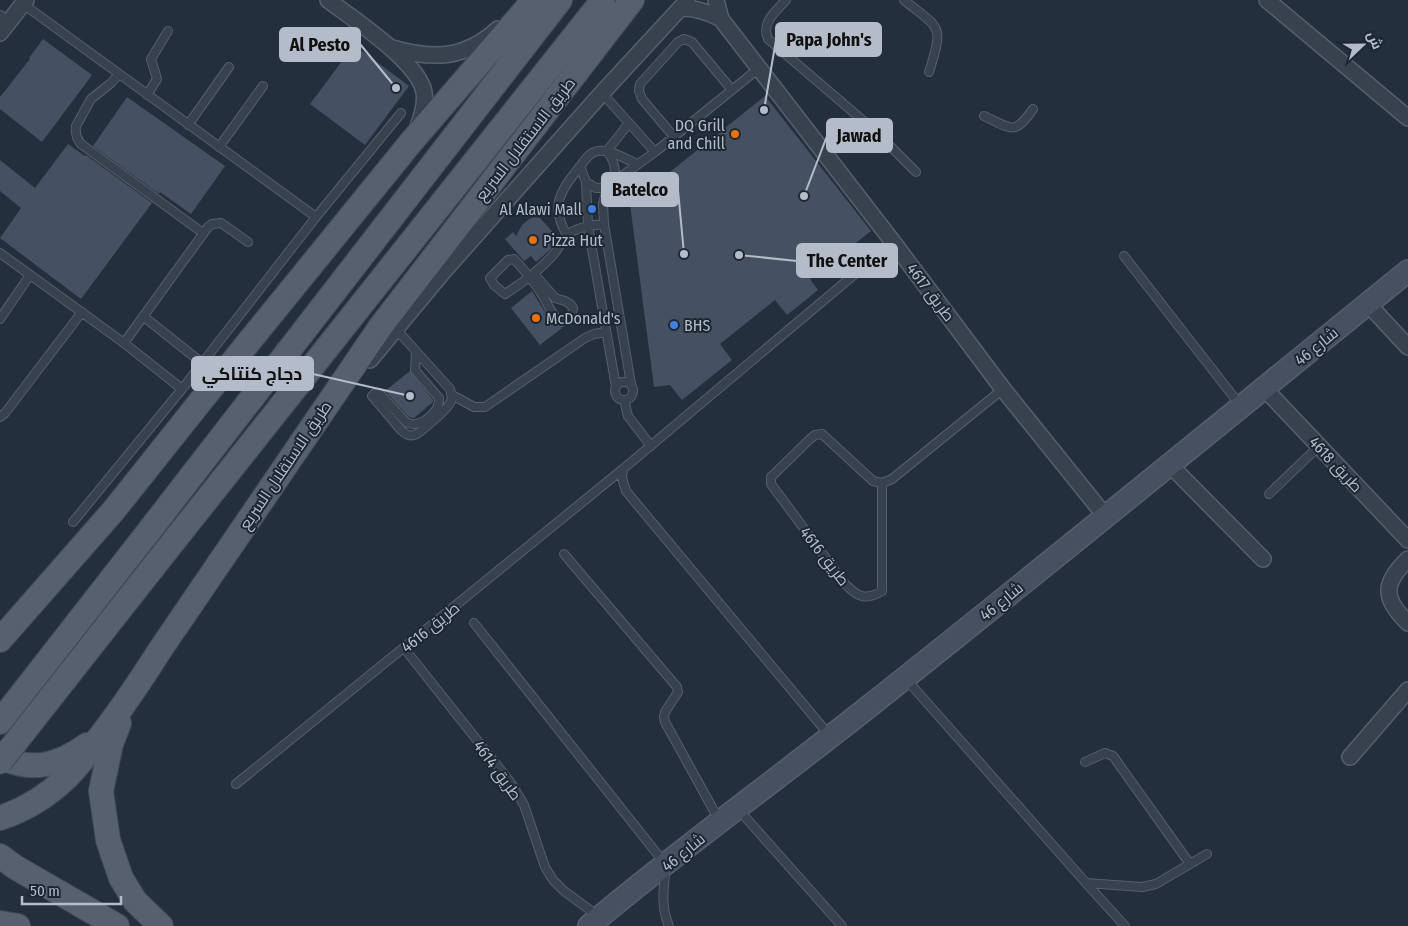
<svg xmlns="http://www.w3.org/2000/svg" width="1408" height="926" font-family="'Fira Sans Condensed',Cairo,sans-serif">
  <rect width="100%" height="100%" fill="#242f3e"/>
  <path fill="#455162" d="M43 39 92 75 42 142 0 109V97L30 59 29 58Z
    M354 45 409 86 365 145 310 104Z
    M765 96 871 231 810 279 818 290 787 315 775 300 720 344 732 360 682 400 670 385 654 387 630 204Z
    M127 97 225 166 191 214 160 192 159 194 93 146Z
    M68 144 85 156 86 155 152 203 81 299 0 238 21 208 0 191V160L35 188Z
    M535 217 540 218 558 238 550 250 536 262 531 256 524 261 505 239 513 232 516 236 522 225 529 219Z
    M532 291 550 320 562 328 540 345 511 308Z
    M410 371 433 400V402L414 418 409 417 385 391Z"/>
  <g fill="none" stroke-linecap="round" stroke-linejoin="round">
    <g stroke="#565f6c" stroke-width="10">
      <path id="lane" d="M786 0C775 12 761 23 768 39L874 130 916 172
        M904 0C941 30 944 24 929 72
        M23 4 316 217 401 113
        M0 15 9 21
        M119 74 111 83 91 99 76 126C75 133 76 138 81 144L203 233
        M602 93 655 152
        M147 95 157 79 151 59 168 31
        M984 116C1012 129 1014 136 1033 109
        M188 125 229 67
        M674 137 642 99 639 91 640 84 678 42 684 39 692 42 732 90
        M219 147 263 86
        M580 166 586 182 588 226 616 387
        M586 182 596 188C620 189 618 165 607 151L629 123
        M567 235C550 207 560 191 578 169 586 159 590 149 605 151 615 152 628 160 637 164
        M0 253 124 343 182 389
        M1124 256 1240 405
        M534 274 555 298 565 301 570 304 573 308 572 316 567 320 561 322C551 315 549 306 543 296 535 283 524 270 514 259L508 260 490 278 494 285 505 294C522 283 540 270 554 254 558 249 562 240 567 235 576 227 593 225 604 224
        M143 316 202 363
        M0 319 30 275
        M396 329 450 389C451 393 453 397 451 401 447 411 429 424 421 431 414 437 408 437 401 430L372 396 374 394 379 393 406 422C419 430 441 412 439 398L415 370 416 351
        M124 343 208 227 212 224 221 223 248 242
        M615 391a9 9 0 1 1 18 0a9 9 0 1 1-18 0Z
        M631 384 604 224 603 204 605 196 612 183 655 152 758 69
        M452 395 474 407H485L585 338 594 334 606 332
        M624 400 628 416 651 446
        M0 417 5 413 82 312
        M882 483V591C865 601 858 597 845 584L771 484V477L810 439 815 435 822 434 873 481 882 483 892 479 1003 389
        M1269 494 1319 446
        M73 522 182 389 316 217
        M564 554 677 687 678 692 665 712 664 717 665 722 719 820
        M474 623 666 865C664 886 660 905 669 926
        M404 648 511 783 524 805 545 867 553 880 564 891 598 916
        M906 679 1086 883 1142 887 1156 884 1207 854
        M829 735 626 491 622 478 623 469 893 242
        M1085 762 1105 753 1113 756 1190 864
        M236 784 623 469
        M738 809 842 926
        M1086 883 1125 926"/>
    </g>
    <g stroke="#565f6c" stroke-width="18">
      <path id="street" d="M328 0C353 19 418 61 424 92 426 105 422 117 417 129
        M716 0 721 19
        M1267 0 1408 118
        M681 8C696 8 707 11 721 19L893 242 1003 389 1106 517
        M0 33 26 0
        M392 48C433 60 465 59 498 29
        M1368 304 1408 347
        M370 360 443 272 602 93 687 1
        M1264 388 1408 540
        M1170 465 1263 559
        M1408 559C1383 583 1382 598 1408 623
        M1350 757 1408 690"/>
    </g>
    <g stroke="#565f6c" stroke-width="24">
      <path id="secondary" d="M589 926C679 850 775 781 867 708 1049 564 1228 417 1408 271"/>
    </g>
    <g stroke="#414a57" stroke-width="26">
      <path id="primary" d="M162 556 603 0
        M0 640 114 510 200 402 412 141 534 0
        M0 722 142 540 560 0
        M119 723 111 744 101 791 108 840 121 878 135 901 161 926
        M0 757C32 772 58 766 87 745
        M0 818C24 810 46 797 65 779 75 770 84 758 92 747 117 716 139 683 160 650L381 326 632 0
        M0 856 15 867 117 926
        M0 923 18 926"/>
    </g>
    <use href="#lane" stroke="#38414e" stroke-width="8"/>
    <use href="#street" stroke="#38414e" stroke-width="15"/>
    <use href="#secondary" stroke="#465061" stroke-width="21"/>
    <use href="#primary" stroke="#56606e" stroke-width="24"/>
    <g stroke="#414a57" stroke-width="26" stroke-linecap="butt">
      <path id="primary-bridge" d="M0 762 162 556"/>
    </g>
    <use href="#primary-bridge" stroke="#56606e" stroke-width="24"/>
  </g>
  <g fill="#e8710a" stroke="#1d2633" stroke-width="2">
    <circle cx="735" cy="134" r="5"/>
    <circle cx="533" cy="240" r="5"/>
    <circle cx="536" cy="318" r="5"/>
  </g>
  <g fill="#3f7fe0" stroke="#1d2633" stroke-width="2">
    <circle cx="592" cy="209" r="5"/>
    <circle cx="674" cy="325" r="5"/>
  </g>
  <g text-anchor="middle" stroke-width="4" stroke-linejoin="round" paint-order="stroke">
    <g font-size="16" fill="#b4bcc9" stroke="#1d2633" text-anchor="start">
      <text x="725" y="131" text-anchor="end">DQ Grill<tspan x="725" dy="18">and Chill</tspan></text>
      <text x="582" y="215" text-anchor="end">Al Alawi Mall</text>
      <text x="543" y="246">Pizza Hut</text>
      <text x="546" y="324">McDonald's</text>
      <text x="684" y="331">BHS</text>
    </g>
    <g font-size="16" fill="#b4bcc9" stroke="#1d2633">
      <text transform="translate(525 139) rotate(-52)" y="6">طريق الاستقلال السريع</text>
      <text transform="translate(931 292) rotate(53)" y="6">طريق 4617</text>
      <text transform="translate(1316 346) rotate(-39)" y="6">شارع 46</text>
      <text transform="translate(1336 464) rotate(47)" y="6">طريق 4618</text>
      <text transform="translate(285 465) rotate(-56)" y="6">طريق الاستقلال السريع</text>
      <text transform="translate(825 556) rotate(52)" y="6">طريق 4616</text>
      <text transform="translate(1001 601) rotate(-39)" y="6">شارع 46</text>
      <text transform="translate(430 627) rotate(-39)" y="6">طريق 4616</text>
      <text transform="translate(498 770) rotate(54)" y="6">طريق 4614</text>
      <text transform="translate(683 852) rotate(-39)" y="6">شارع 46</text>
    </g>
  </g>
  <path fill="none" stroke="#b4bcc9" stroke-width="2" d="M764 110L776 40M396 88L360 44M804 196L827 136M684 254L678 190M739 255L797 261M410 396L313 374"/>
  <g fill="#b4bcc9" stroke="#1d2633" stroke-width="2">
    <circle cx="764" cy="110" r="5"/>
    <circle cx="396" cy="88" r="5"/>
    <circle cx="804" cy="196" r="5"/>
    <circle cx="684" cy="254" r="5"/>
    <circle cx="739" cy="255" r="5"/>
    <circle cx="410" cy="396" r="5"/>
  </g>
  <g fill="#b4bcc9" stroke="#b4bcc9" stroke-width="2">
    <rect x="776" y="23" width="105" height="33" rx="5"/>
    <rect x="280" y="28" width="80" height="33" rx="5"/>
    <rect x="827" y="119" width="65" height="33" rx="5"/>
    <rect x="602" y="173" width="76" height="33" rx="5"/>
    <rect x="797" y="244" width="100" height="33" rx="5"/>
    <rect x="192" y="357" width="121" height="33" rx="5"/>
  </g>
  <g font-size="18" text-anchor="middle" font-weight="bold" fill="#111">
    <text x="829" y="46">Papa John's</text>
    <text x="320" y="51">Al Pesto</text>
    <text x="859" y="142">Jawad</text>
    <text x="640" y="196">Batelco</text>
    <text x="847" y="267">The Center</text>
    <text x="252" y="380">دجاج كنتاكي</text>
  </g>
  <g transform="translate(1363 45) rotate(68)" stroke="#1d2633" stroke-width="4" paint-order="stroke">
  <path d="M0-4L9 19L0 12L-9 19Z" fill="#b4bcc9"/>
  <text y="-8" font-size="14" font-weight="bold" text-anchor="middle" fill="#b4bcc9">ش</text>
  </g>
  <path d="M22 896v8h99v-8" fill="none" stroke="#b4bcc9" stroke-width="2.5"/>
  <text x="30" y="896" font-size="15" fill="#b4bcc9" stroke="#1d2633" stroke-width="4" paint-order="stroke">50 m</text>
</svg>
